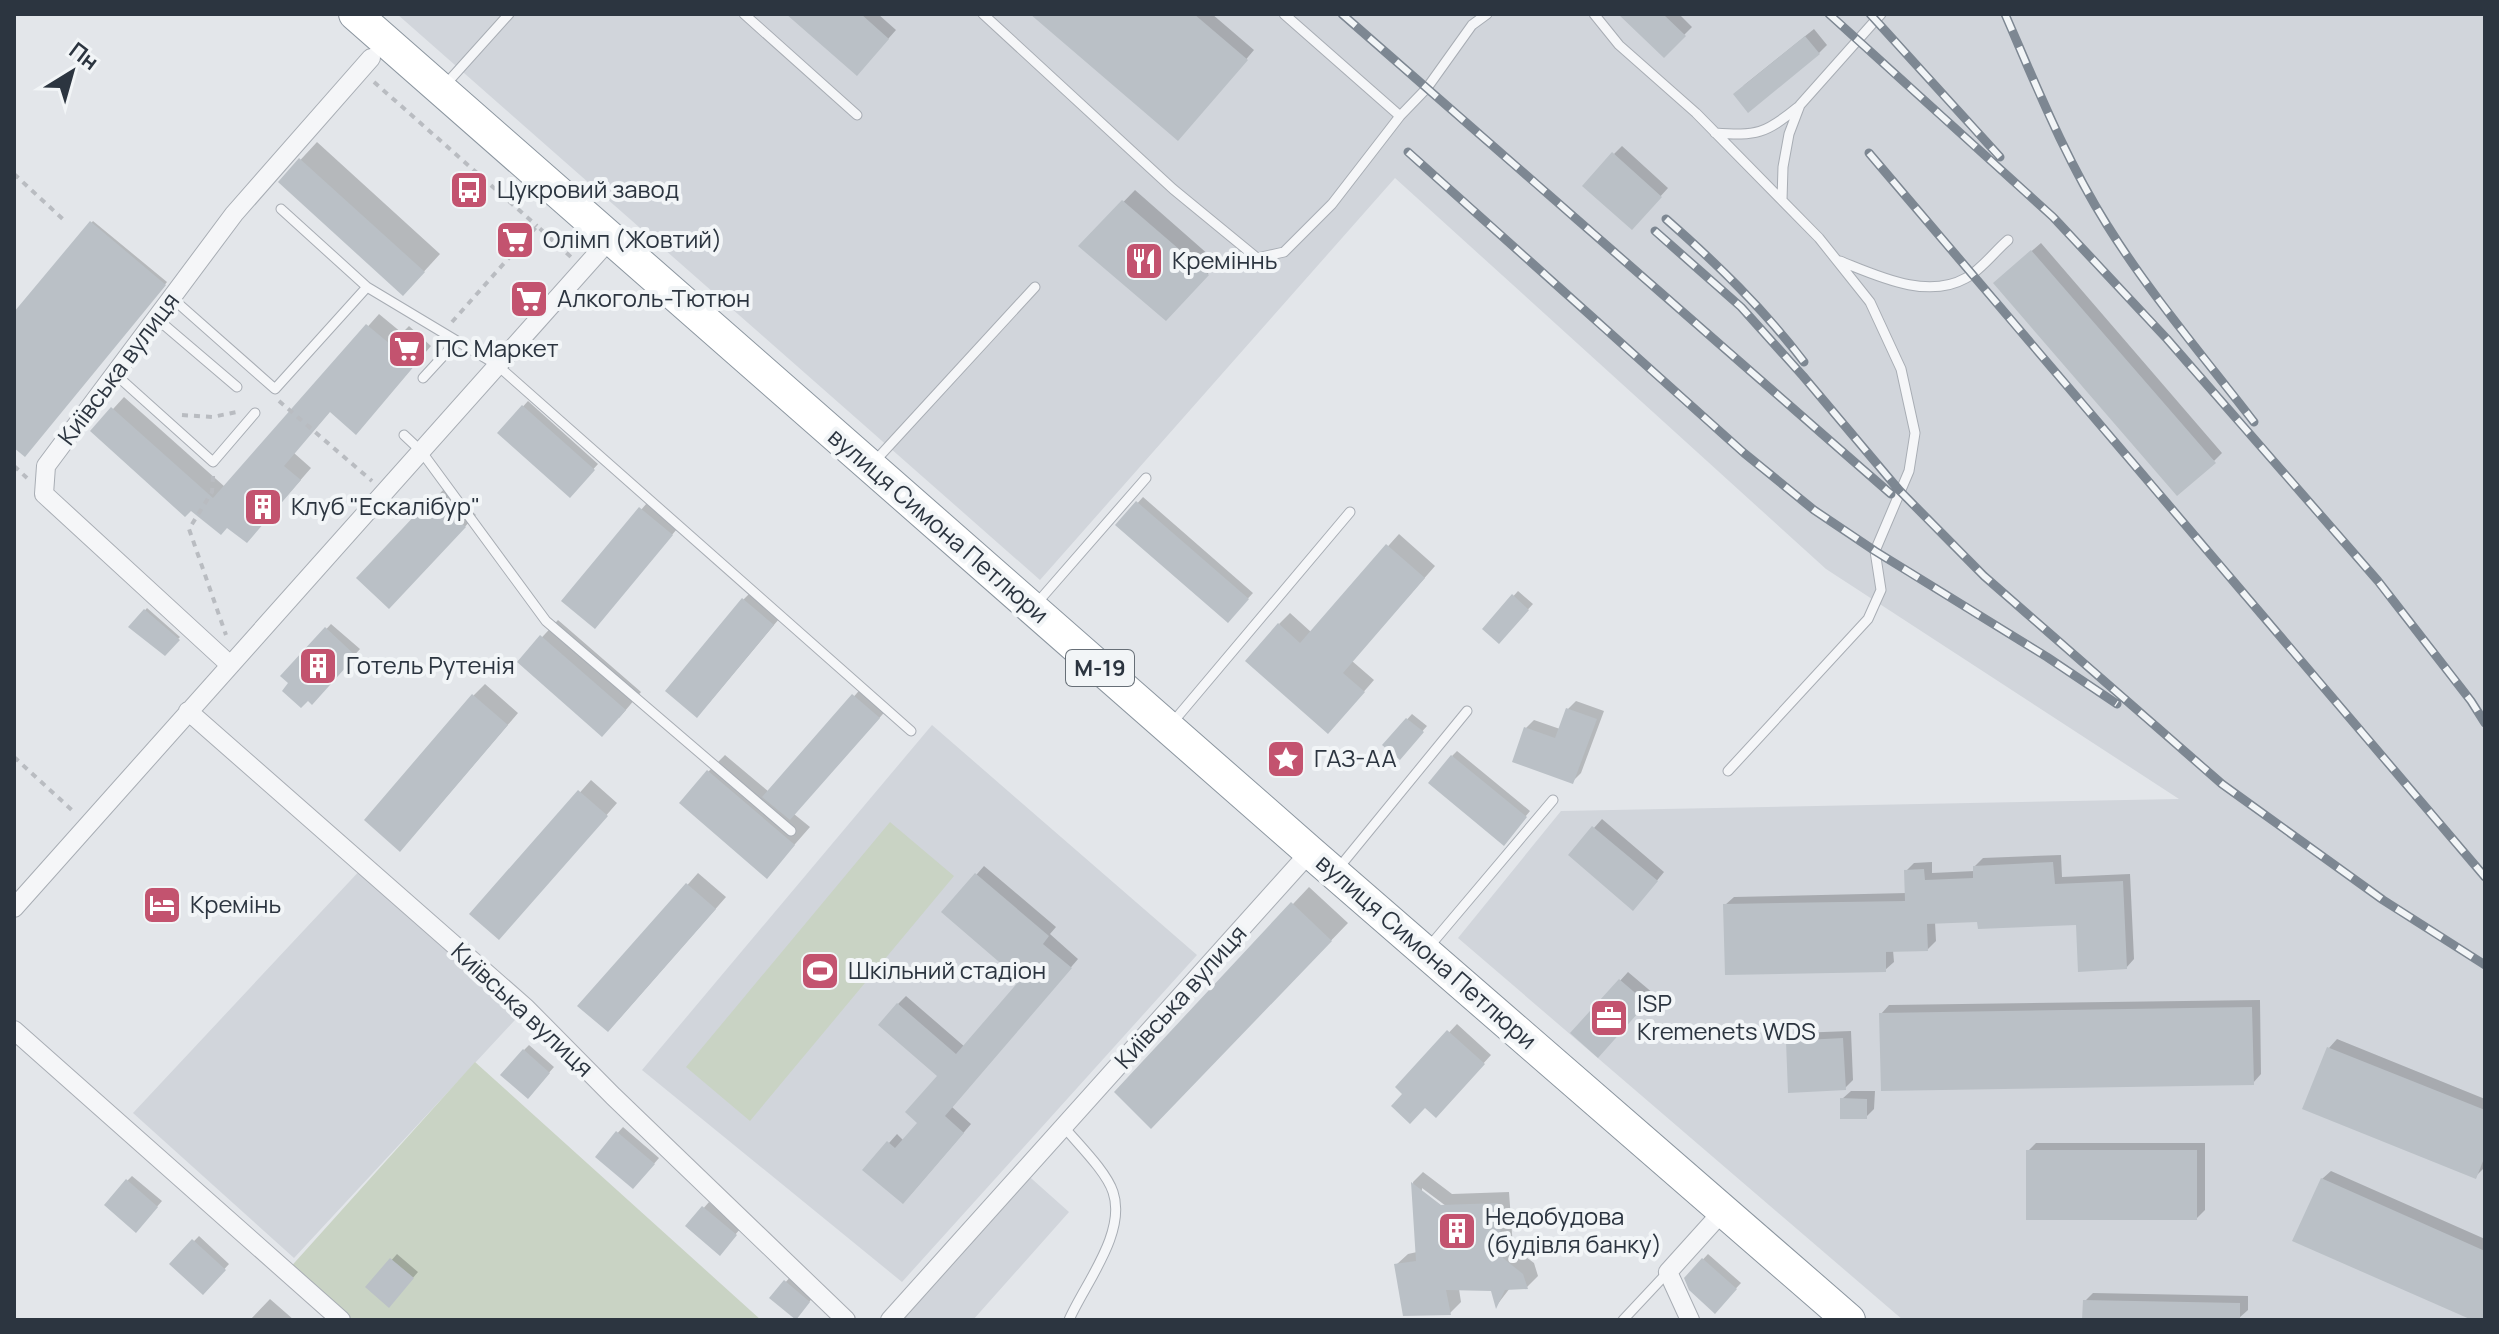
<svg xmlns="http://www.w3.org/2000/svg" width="2499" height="1334" font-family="Manrope,sans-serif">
  <rect width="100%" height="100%" fill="#e3e6ea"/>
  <path fill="#d1d5db" d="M397 14H2485V1320H1903L1458 938 1561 811 2179 799 1826 569 1395 178 1040 580Z
    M932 725 1197 955 902 1282 642 1070Z
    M364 866 526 1008 294 1258 133 1113Z
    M1023 1171 1069 1212 973 1320H891Z"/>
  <path fill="#c9d3c4" d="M890 822 954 876 750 1121 686 1067Z
    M475 1062 761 1320H341L287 1271Z"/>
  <path fill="#0003" fill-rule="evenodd" d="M789 14H878L896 30 865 65Z
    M1033 14H1212L1254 50 1186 130Z
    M1621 14H1679L1692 27 1664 55Z
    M1814 29 1827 45 1819 53 1743 86Z
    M317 142 440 254 419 277 280 182Z
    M1622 146 1668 188 1640 219 1614 154Z
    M1135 190 1218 263 1166 318 1081 246Z
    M93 221 167 282 25 454 14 445V315Z
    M2041 243 2222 453 2214 461 2004 275Z
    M379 314 402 333 409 326 431 346 367 420 331 410 294 453 311 468 258 529 93 431 124 397 225 487Z
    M528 401 598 464 570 495 499 433Z
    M446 487 476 515 389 606 359 578Z
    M652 497 682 523 605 615 564 601Z
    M1143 497 1253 593 1228 620 1118 525Z
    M1399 534 1435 566 1352 661 1374 680 1339 720 1279 624 1290 613 1311 632Z
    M754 589 784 613 708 704 743 600Z
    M1518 591 1533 604 1499 641 1484 629Z
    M147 608 180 637 164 653 131 627Z
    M558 620 641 692 619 718 519 662Z
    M331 624 360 649 312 702 283 676Z
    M485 684 518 713 411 838 474 695Z
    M865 684 890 706 794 814 810 827 767 876 708 772 725 755 769 792Z
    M1576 701 1604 711 1581 773 1573 781 1526 728 1534 720 1560 729 1568 709Z
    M1412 714 1427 726 1399 757 1385 744Z
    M1457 751 1530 811 1508 838 1452 756Z
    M591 780 617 803 510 926 472 914Z
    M1602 819 1664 872 1641 900 1570 855Z
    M2061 855 2062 877 2130 874 2134 959 2126 968 2078 923 1979 919 1935 922 1936 941 1928 949 1893 950 1894 962 1885 970 1725 905 1734 897 1907 893 1906 871 1914 863 1932 862V873L1975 871V866L1983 858Z
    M984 866 1056 927 1050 934 1078 959 952 1107 971 1124 911 1194 865 1170 897 1134 904 1141 920 1122 939 1075 898 1004 906 996 965 1047 1023 980 944 912Z
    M698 873 726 897 619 1019 580 1006Z
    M1309 887 1348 923 1168 1110 1293 904Z
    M1628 972 1654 994 1606 1047 1573 1033Z
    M2260 1000 2261 1074 2253 1083 1881 1014 1889 1005Z
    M1457 1024 1491 1055 1444 1107 1425 1106 1398 1087Z
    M1851 1031 1853 1080 1845 1088 1788 1041 1796 1033Z
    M2337 1039 2485 1099 2483 1169 2475 1177 2304 1108 2329 1048Z
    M529 1045 554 1067 532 1092 524 1050Z
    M1851 1091H1875L1874 1109 1866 1117 1842 1099Z
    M623 1127 659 1158 638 1182 597 1156Z
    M2036 1143H2205V1210L2197 1218 2028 1151Z
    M2331 1171 2485 1239V1320H2477L2322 1179Z
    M1423 1172 1452 1194 1509 1192 1513 1247 1534 1263 1538 1276 1527 1287 1510 1288 1497 1305 1492 1289H1459L1461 1302 1450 1313 1396 1265 1408 1254 1417 1252 1413 1182ZM1422 1188 1450 1209 1447 1212 1422 1193Z
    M132 1176 162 1201 141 1225 127 1181Z
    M709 1202 740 1229 724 1248 688 1226Z
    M199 1236 229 1264 203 1293 172 1264Z
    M397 1254 418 1272 394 1300 368 1287Z
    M1708 1254 1741 1283 1715 1311 1686 1278Z
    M791 1276 814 1296 801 1312 772 1298Z
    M2093 1293 2248 1296V1310L2239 1318 2084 1320 2085 1301Z
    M270 1299 294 1320H250Z"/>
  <path fill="#bac0c6" d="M786 14H861L889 39 857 76Z
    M1030 14H1194L1248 60 1178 141Z
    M1618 14H1663L1686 36 1664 58Z
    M1805 36 1820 54 1748 113 1733 94Z
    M1612 152 1662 197 1632 230 1582 186Z
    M299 158 425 272 403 296 278 182Z
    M1122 200 1209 275 1166 321 1078 246Z
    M90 221 166 285 25 457 14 448V312Z
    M2031 250 2216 463 2177 496 1993 283Z
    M366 324 390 344 396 336 421 358 356 435 330 412 284 466 301 480 247 543 227 528 221 535 191 511 185 517 90 431 111 407 213 498Z
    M522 405 595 470 570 498 497 433Z
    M433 496 466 527 389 609 356 578Z
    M1136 501 1249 599 1228 623 1115 525Z
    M639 507 673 535 595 629 561 601Z
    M1386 544 1425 578 1343 673 1365 692 1328 734 1245 661 1278 623 1300 643Z
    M1512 594 1529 610 1499 644 1482 629Z
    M742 598 774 625 697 718 665 691Z
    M144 609 180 640 165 656 128 627Z
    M325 627 356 656 312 705 308 701 301 708 282 691 288 683 280 676Z
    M540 635 626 710 602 737 517 662Z
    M472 694 508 725 400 852 364 820Z
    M852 694 880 718 790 820 762 797Z
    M1566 708 1597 719 1573 784 1512 762 1524 727 1555 738Z
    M1406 718 1424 732 1400 760 1382 745Z
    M1451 755 1527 817 1504 846 1428 783Z
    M707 770 795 845 767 879 679 803Z
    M578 790 608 816 499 940 469 914Z
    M1592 826 1658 881 1633 911 1568 855Z
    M2053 862 2055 884 2123 881 2127 969 2078 972 2076 925 1978 929 1977 922 1927 924 1928 951 1886 952V972L1725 975 1723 904 1905 901 1904 870 1924 869 1925 880 1973 878V866Z
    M975 873 1049 936 1043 944 1072 968 945 1116 964 1133 903 1204 862 1170 887 1141 895 1148 917 1123 905 1112 937 1076 878 1025 897 1003 956 1054 1020 980 941 912Z
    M686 883 716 909 608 1032 577 1006Z
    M1291 902 1332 941 1151 1129 1114 1092Z
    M1619 979 1647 1003 1598 1058 1570 1033Z
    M2252 1007 2254 1085 1881 1091 1879 1013Z
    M1447 1030 1485 1064 1436 1118 1425 1108 1410 1124 1391 1106 1402 1094 1395 1087Z
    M1843 1038 1846 1090 1788 1093 1786 1041Z
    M2327 1047 2485 1110V1156L2476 1179 2302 1109Z
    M523 1049 550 1073 528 1099 500 1075Z
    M1840 1098 1867 1099V1119H1840Z
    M616 1131 655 1164 633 1189 595 1157Z
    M2026 1150H2197V1220H2026Z
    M2321 1178 2485 1251V1320H2472L2292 1241Z
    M126 1179 158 1207 136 1233 104 1205Z
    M1411 1182 1441 1205 1498 1203 1503 1258 1523 1274 1528 1289 1505 1290 1496 1309 1491 1291 1446 1290 1451 1315 1403 1316 1394 1264 1416 1261Z
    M702 1206 737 1235 720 1256 685 1226Z
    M192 1239 226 1270 203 1295 169 1264Z
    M390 1258 414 1278 389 1308 365 1287Z
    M1702 1258 1737 1289 1715 1314 1689 1290 1684 1278Z
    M784 1280 810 1302 796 1320 769 1298Z
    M2083 1300 2240 1303V1320H2082Z"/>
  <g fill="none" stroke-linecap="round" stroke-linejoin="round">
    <g stroke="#a8adb4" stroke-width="11">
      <path id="lane" d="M744 14 857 115
        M983 14 1173 189 1257 258 1284 252 1332 204 1400 116 1427 88 1472 25 1487 14
        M1284 14 1400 116
        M1594 14 1619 45 1696 113 1819 238 1870 302 1901 369 1915 433 1909 471 1875 551 1881 590 1868 619 1728 771
        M446 84 509 14
        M1715 133C1757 136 1765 134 1798 107
        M1782 200 1783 167 1789 134 1800 105 1881 14
        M281 209 367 287 497 365 911 731
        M1840 261C1878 276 1927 300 1966 278 1981 270 1995 251 2008 240
        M172 298 275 389 367 287
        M156 318 237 387
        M115 374 213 462 255 413
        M423 378 457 341
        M404 435 421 451 546 621 791 831
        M875 461 1035 287
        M1037 603 1146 478
        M1173 722 1350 512
        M1337 870 1467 711
        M1428 948 1553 800
        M1064 1127C1078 1144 1106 1171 1113 1192 1127 1233 1084 1285 1069 1320
        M1623 1320 1668 1272"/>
    </g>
    <g stroke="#a8adb4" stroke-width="20">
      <path id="street" d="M229 664 44 494 46 466 234 214 371 58
        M188 711 526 1008 613 1096 846 1320
        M14 908 611 238
        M14 1030 341 1320
        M890 1320 1310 852
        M1690 1320 1668 1272 1723 1211"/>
    </g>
    <g stroke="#8b959f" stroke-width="34">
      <path id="highway" d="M355 14 1310 852 1849 1320"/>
    </g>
    <path stroke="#b9bcc1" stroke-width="4" stroke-dasharray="6 6" stroke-linecap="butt" d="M374 82 537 226
      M14 174 66 222
      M452 322 537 226 572 258
      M279 401 372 481
      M182 415 212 417 237 412
      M14 466 27 478
      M213 476 212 492 189 529 226 635
      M14 757 74 812"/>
    <use href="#lane" stroke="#f5f6f8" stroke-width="9"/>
    <use href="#street" stroke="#f5f6f8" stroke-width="18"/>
    <use href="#highway" stroke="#fff" stroke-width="32"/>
    <g stroke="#7d8792" stroke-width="9">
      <path id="rail" d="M1342 14 1891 494
        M1829 14 2053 217 2167 339 2378 581 2471 701 2485 723
        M1870 14 2000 157
        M2005 14C2036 85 2065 158 2107 225 2150 294 2204 357 2254 422
        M1408 152 1744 453 1814 510 1875 551 2047 657 2117 704
        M1869 153 2485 877
        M1666 219C1716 263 1763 308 1804 362
        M1655 231 1741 307 1803 376 1899 490 1984 576 2222 784 2383 900 2485 965"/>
    </g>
    <use href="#rail" stroke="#f2f5f7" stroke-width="6" stroke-dasharray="18" stroke-linecap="butt"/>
  </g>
  <defs>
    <g id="bus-square" transform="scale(2)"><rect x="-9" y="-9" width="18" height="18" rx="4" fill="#c3536f" stroke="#f2f5f7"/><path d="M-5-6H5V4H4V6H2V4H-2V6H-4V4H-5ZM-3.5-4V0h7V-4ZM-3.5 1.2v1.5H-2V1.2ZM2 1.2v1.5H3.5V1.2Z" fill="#fff"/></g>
    <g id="supermarket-square" transform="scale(2)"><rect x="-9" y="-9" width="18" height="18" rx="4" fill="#c3536f" stroke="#f2f5f7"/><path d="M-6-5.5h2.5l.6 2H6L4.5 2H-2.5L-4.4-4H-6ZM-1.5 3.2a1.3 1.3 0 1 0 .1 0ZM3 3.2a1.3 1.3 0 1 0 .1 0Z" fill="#fff"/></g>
    <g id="restaurant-square" transform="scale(2)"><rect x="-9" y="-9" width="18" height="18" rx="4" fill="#c3536f" stroke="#f2f5f7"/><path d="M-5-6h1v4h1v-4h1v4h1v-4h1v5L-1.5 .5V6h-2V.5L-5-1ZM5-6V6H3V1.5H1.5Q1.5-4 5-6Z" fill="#fff"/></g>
    <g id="building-square" transform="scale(2)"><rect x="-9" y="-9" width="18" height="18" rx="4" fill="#c3536f" stroke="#f2f5f7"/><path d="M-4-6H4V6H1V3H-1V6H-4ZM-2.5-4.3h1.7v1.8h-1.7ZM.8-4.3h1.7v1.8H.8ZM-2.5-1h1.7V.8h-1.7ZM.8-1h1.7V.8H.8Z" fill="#fff"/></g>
    <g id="sight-square" transform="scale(2)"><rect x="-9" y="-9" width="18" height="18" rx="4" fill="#c3536f" stroke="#f2f5f7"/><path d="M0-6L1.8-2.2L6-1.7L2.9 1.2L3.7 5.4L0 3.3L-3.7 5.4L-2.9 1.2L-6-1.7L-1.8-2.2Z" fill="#fff"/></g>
    <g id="hotel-square" transform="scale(2)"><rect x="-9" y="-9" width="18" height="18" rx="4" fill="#c3536f" stroke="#f2f5f7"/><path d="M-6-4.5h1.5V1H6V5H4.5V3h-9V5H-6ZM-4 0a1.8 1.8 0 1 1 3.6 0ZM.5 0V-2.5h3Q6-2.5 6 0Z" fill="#fff"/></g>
    <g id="stadium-square" transform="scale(2)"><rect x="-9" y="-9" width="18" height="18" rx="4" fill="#c3536f" stroke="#f2f5f7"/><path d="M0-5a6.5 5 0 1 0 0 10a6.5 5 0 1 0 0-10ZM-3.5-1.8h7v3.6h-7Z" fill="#fff"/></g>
    <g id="office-square" transform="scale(2)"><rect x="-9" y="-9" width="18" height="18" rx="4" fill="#c3536f" stroke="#f2f5f7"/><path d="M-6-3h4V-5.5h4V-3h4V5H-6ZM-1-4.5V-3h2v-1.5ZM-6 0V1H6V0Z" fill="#fff"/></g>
  </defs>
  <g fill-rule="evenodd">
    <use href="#bus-square" x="469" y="190"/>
    <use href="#supermarket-square" x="515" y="240"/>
    <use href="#restaurant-square" x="1144" y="261"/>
    <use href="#supermarket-square" x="529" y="299"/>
    <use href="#supermarket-square" x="407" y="349"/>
    <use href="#building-square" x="263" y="507"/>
    <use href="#building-square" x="318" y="666"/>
    <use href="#sight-square" x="1286" y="759"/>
    <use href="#hotel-square" x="162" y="905"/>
    <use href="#stadium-square" x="820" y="971"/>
    <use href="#office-square" x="1609" y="1018"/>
    <use href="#building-square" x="1457" y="1231"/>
  </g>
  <g text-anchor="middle" stroke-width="8" stroke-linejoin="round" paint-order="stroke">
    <rect fill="#f2f5f7" stroke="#676f77" stroke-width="2" x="1066" y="650" width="68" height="36" rx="6"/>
    <g font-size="22" font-weight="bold" fill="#2c3540">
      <text x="1100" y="676">М-19</text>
    </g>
    <g font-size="24" fill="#2c3540" stroke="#f2f5f7" text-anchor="start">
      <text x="497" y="198">Цукровий завод</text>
      <text x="543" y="248">Олімп (Жовтий)</text>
      <text x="1172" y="269">Креміннь</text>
      <text x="557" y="307">Алкоголь-Тютюн</text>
      <text x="435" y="357">ПС Маркет</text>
      <text x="291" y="515">Клуб "Ескалібур"</text>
      <text x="346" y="674">Готель Рутенія</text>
      <text x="1314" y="767">ГАЗ-АА</text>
      <text x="190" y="913">Кремінь</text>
      <text x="848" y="979">Шкільний стадіон</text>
      <text x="1637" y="1012">ISP<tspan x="1637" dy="28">Kremenets WDS</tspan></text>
      <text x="1485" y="1225">Недобудова<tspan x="1485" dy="28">(будівля банку)</tspan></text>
    </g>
    <g font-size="24" fill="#2c3540" stroke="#f2f5f7">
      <text transform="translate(119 369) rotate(-53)" y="8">Київська вулиця</text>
      <text transform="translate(938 526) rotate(41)" y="8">вулиця Симона Петлюри</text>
      <text transform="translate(1426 952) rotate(41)" y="8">вулиця Симона Петлюри</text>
      <text transform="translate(1181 997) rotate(-48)" y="8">Київська вулиця</text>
      <text transform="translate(522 1010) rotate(43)" y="8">Київська вулиця</text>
    </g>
  </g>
  <rect width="2499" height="1334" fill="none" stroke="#2c3540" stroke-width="32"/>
  <g transform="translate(72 72) rotate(37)" stroke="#f2f5f7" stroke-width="6" paint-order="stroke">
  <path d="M0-6L14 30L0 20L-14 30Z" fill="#2c3540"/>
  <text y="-12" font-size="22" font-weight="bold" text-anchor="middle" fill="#2c3540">Пн</text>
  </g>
</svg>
